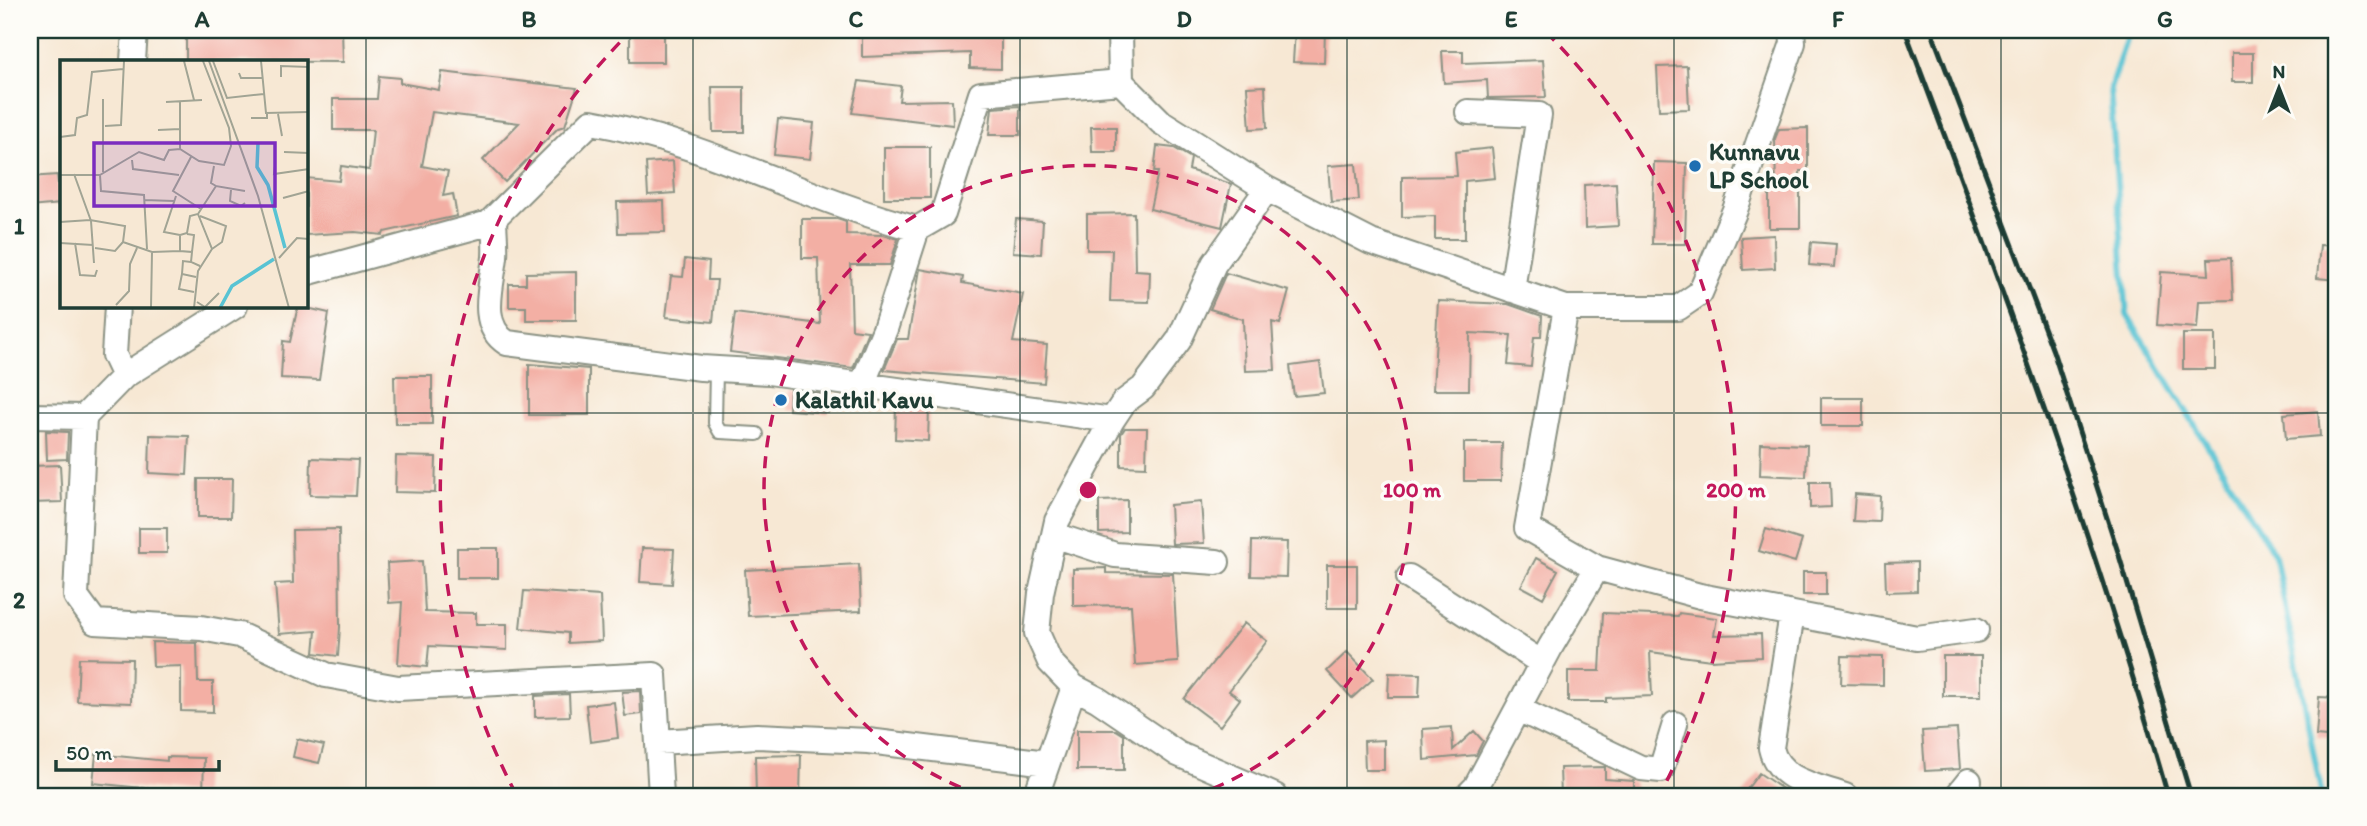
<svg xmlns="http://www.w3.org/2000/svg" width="2367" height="826" font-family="Itim,sans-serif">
  <rect width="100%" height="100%" fill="#fdfcf7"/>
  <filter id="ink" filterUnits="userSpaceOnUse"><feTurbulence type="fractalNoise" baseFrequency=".0143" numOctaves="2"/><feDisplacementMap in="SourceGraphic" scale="14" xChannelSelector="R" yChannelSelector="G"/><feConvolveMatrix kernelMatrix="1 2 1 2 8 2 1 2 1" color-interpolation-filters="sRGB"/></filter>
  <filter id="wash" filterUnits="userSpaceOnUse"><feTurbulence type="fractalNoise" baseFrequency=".00686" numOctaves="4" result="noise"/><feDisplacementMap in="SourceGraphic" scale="28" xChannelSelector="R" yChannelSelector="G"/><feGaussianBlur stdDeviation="1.57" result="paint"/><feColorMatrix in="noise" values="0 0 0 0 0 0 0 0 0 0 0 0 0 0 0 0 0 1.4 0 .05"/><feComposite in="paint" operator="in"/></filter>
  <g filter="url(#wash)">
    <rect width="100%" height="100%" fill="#f7e8d4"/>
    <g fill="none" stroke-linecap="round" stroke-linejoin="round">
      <path stroke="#58c3d3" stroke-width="6" d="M2129 30 2110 89 2127 315 2275 555 2322 796"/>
    </g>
    <g id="blocks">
      <path fill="#f3afa4" d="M186 30H342L343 62 186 61Z
        M630 30H664V62H630Z
        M909 30H1001V69L970 68V53L862 57V35H909Z
        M1295 30H1325L1324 63 1293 62Z
        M1442 51H1463V63L1543 60 1546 97 1488 98 1487 80 1444 83Z
        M2232 53H2253V82H2232Z
        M1687 66 1689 109 1659 110 1657 67Z
        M442 72 577 88 565 126 558 128 505 182 483 160 519 123 432 112 422 166 448 171 443 196 453 194 457 216 384 232 383 235 355 232 306 235V178L339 181 341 166 369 170 373 130H333V99H377L379 76 400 78V83L439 90Z
        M859 81 901 86 899 101 952 100 953 125 852 113Z
        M1265 86 1267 128 1250 129 1247 87Z
        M712 87H744V132H713Z
        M1020 106V135H989L992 108Z
        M778 119 814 123 810 159 774 155Z
        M1091 127H1116V152H1092Z
        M1808 128V171H1800V228H1769V191H1776L1775 139 1779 129Z
        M1157 146 1174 148 1191 158 1189 170 1231 184 1222 227 1150 209 1158 172H1154Z
        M884 147H930V198H884Z
        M1492 148 1495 178 1465 181V239H1435V216L1402 217V177L1457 176 1455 152Z
        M673 161 675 193 648 195 646 163Z
        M1654 162 1687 163 1685 244H1652Z
        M1356 164 1359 200 1331 202 1328 166Z
        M57 175 60 204 30 207V177Z
        M1616 183 1618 226 1585 228 1584 185Z
        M664 201 665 232 618 233 617 202Z
        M1134 213 1135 270 1150 271 1149 302 1110 301 1112 250H1087V214Z
        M802 219H837L846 222V234L883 235 898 239 890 265H850L852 329 868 331 853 368 730 352 735 313 820 324 818 258H802Z
        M1016 219 1043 221 1041 254 1013 252Z
        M1774 235 1775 268 1743 270 1741 237Z
        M1811 242 1836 244 1834 267 1809 265Z
        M2320 245 2337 246V280L2317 278Z
        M2231 258 2233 300 2199 301 2197 328 2157 325 2161 272 2209 275 2208 259Z
        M685 259 709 262 708 280H717L713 322 666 317 671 276 683 277Z
        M920 269 963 277 962 283 1023 294 1013 342 1047 345 1044 383 884 370 897 339H908Z
        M576 272V320H526V307H509V284H526V273Z
        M1226 273 1289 291 1280 324 1272 322 1275 370 1245 371 1243 319 1210 309Z
        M1438 301 1508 304 1542 316 1541 337H1534L1531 367 1508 365 1511 335 1470 333 1469 390H1433Z
        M298 306 329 313 319 380 281 378 283 341 290 342Z
        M2183 334H2215V369H2183Z
        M1320 362 1324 393 1294 396 1290 366Z
        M529 364 589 369V415H529Z
        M394 376H432V424H395Z
        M790 390 829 395 828 413 789 410Z
        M1821 398H1863V426H1821Z
        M896 406 929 409 928 441 895 439Z
        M2318 411 2320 436 2286 439 2284 414Z
        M1125 428H1147L1146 467 1121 466V434Z
        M46 431 68 432 67 459 47 460Z
        M150 435 189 436 187 475 149 473Z
        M1464 443H1502L1501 481H1464Z
        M1761 443 1807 445 1806 477 1760 475Z
        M396 456 436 457 435 493 395 492Z
        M311 458 358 460 356 496 310 495Z
        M60 465 62 502 30 503V466Z
        M198 479H232L231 517H198Z
        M1810 482H1830L1831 507 1810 508Z
        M1855 494 1880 496 1879 522 1853 521Z
        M1127 500V532L1099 533V501Z
        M1201 502 1204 543 1172 544 1170 505Z
        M139 528H167V553H139Z
        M339 529 340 627 338 656 314 653 316 631 279 634 275 584 293 583 292 530Z
        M1766 529 1802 540 1795 562 1759 551Z
        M1252 541 1287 542 1286 577 1251 576Z
        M457 548H498V578H457Z
        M642 548 674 549 672 584 640 582Z
        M1536 558 1558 570 1543 598 1521 586Z
        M422 561 425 612 476 613V624H507V650L429 646 427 667 398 664 402 602 389 603 387 563Z
        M1917 562V591L1886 592 1885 563Z
        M859 564 861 611 748 616 745 570Z
        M1327 565H1357V608H1327Z
        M1106 568V573L1173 574 1178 662 1135 665 1131 605 1073 606V569Z
        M1803 572H1826V595H1803Z
        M524 591 600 596 602 641 568 643V633L520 628Z
        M1603 613 1678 616 1679 613 1717 618 1714 635 1761 634 1762 657 1711 660 1650 652 1652 696 1606 698V702H1568V671H1600Z
        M1244 623 1267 641 1229 691 1240 699 1220 726 1184 699Z
        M152 642 197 643 198 682H213V712L181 711V666L153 667Z
        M1347 652 1373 679 1352 698 1327 671Z
        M1842 656 1883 657V685L1841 684Z
        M1943 656H1981V696H1943Z
        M79 658 132 659 131 703 77 701Z
        M1389 673 1420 674 1419 697H1388Z
        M640 691 641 714 625 716 622 692Z
        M569 694 570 716 535 717V696Z
        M2319 697 2337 698V738L2316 736Z
        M614 702 618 738 590 742 586 705Z
        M1452 727 1453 750 1474 731 1483 741 1476 755 1424 760 1423 729Z
        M1957 729 1960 769 1925 771 1922 731Z
        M1077 730H1116L1124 735V770H1077Z
        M297 739 324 745 319 763 293 757Z
        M1384 740V770H1365L1364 741Z
        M96 754 167 761V757L204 758 203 794 93 783Z
        M801 755 800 796H756L755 756Z
        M1605 767V779L1634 781V796H1561L1560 768Z
        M1759 773 1793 796H1742Z"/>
    </g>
  </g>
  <g filter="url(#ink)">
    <use href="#blocks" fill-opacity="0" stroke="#8b9284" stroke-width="2"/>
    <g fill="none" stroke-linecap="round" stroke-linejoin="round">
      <g stroke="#8b9284" stroke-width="16">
        <path id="lane" d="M716 369 715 423 720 432 757 434"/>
      </g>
      <g stroke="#8b9284" stroke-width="28">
        <path id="street" d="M1120 30 1121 82 1161 122 1267 189 1371 242 1566 308H1678L1700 293 1735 210 1793 43 1792 30
          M133 61 135 30
          M1468 112 1539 115 1512 290
          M1267 189 1214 264 1179 340 1143 388 1124 402 1112 420 1057 521 1041 593 1037 633 1050 662 1074 687 1097 699 1178 754 1275 796
          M494 218C494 231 496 244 495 257 492 285 478 325 507 343L701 368 769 372 1112 420
          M306 273 489 223 591 122C703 141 807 200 917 229L943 214 981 94 1121 82
          M117 306 114 355 124 376
          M235 306 124 376 84 417 76 596 95 622 201 628 239 635 326 675 398 688 654 675 661 796
          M1566 308 1527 528 1597 568
          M862 385 885 329 917 229
          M30 416 84 417
          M1054 535 1115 555 1217 562
          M1409 577 1542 663
          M1792 614 1771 748C1778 781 1817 786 1845 796
          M1518 709 1641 768 1661 770 1675 724
          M658 742 757 736 868 741 1047 763
          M1036 796 1074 687
          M1467 796 1476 787 1551 646 1597 568 1700 596 1917 638 1976 630
          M1957 796 1969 781"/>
      </g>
      <use href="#lane" stroke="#fff" stroke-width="12"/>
      <use href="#street" stroke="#fff" stroke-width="24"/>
      <path stroke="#1f3d34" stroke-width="5" d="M1905 30C2000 282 2094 536 2168 796
        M1931 30 2053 351 2118 552 2191 796"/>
    </g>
  </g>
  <path fill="none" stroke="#1f3d34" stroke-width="2" stroke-opacity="0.55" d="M366 30V796M693 30V796M1020 30V796M1347 30V796M1674 30V796M2001 30V796M30 413H2337"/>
  <g fill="none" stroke="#c2185b" stroke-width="3.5" stroke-dasharray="12 9">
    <path d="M980 795A324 324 0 1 1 1196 795"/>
    <path d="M516 794A648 648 0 0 1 630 32M1546 32A648 648 0 0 1 1660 794"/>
  </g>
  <g fill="#1f6fb2" stroke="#fdfcf7" stroke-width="2.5">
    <circle cx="1695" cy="166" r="7"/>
    <circle cx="781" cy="400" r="7"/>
  </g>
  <g text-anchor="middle" stroke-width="7" stroke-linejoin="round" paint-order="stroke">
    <g font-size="24" font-weight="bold" fill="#1f3d34" stroke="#fdfcf7" text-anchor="start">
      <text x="1709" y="160">Kunnavu<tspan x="1709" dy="28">LP School</tspan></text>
      <text x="795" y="408">Kalathil Kavu</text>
    </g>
  </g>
  <g transform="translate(60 60)">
    <rect width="248" height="248" fill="#f7e8d4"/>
    <path fill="none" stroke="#58c3d3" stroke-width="3.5" d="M198 83 197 107 208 125 225 188M160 248 172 226 214 199"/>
    <path fill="none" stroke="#a1a494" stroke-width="2" d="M124 1 134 40M149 1 198 136 229 248M153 1 167 38 204 34M201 1 206 53 249 52M179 13 181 18H203M221 17V6L249 7M106 42 142 40M120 42V89M218 54 222 76M191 58H207V53M45 66 61 65 64 1M98 70 120 69M0 77 15 75 17 58 27 55 32 12 63 9M224 92 249 93M131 97 113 131 141 149M72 100 73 109 119 115M154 106 151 123 156 126M215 106 214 114 249 109M43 112V39M14 114 31 161 34 203M0 115H40M171 130 170 141 181 146 185 143M116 136 104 172 120 175M223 138 249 131M84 140 114 141M140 156 166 166 162 182 152 189M0 162 30 160 65 166 63 182 55 191 35 188M127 174 134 175 132 192M63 182 92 192 120 191M0 183 33 185M15 183 20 215 35 216 37 210M87 189 84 135 41 131 40 115 79 92 104 100 109 90 120 89 139 101 164 105 171 86 169 68 143 1M219 198 237 178 249 179M131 202 123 201 122 214 136 217M140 206 131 202 132 192 120 191V175L127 173 130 156 138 154 156 126 185 131M122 214 119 229 134 232M137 242 145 247 159 233M56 245 69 231 70 204 77 188M91 248 92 192M134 248 138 211 152 189 138 154"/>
    <path fill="#7b2cbf" fill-opacity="0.15" stroke="#7b2cbf" stroke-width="3.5" d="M34 83H215V146H34Z"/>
    <rect width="248" height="248" fill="none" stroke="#1f3d34" stroke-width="3.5"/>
  </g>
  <circle cx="1088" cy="490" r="10" fill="#c2185b" stroke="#fdfcf7" stroke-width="3.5"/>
  <g font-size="21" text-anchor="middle" font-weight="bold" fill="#c2185b" stroke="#fdfcf7" stroke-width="7" stroke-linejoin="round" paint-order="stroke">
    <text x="1412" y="497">100 m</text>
    <text x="1736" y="497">200 m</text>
  </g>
  <rect width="2367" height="826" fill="none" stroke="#fdfcf7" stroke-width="77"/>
  <g transform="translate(2279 88)" stroke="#fdfcf7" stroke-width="5" paint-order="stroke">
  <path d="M0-5L12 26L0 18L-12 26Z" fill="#1f3d34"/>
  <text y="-10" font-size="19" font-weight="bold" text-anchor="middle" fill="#1f3d34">N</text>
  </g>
  <path d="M56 760v10h163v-10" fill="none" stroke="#1f3d34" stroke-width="3.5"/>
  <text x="66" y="760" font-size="21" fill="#1f3d34" stroke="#fdfcf7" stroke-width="5" paint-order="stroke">50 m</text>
  <rect x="38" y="38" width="2290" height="750" fill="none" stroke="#1f3d34" stroke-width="2.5"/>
  <g font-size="23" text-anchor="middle" font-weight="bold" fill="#1f3d34">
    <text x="202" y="27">A</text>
    <text x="529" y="27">B</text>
    <text x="856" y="27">C</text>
    <text x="1184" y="27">D</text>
    <text x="1511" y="27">E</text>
    <text x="1838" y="27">F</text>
    <text x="2165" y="27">G</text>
    <text x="19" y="234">1</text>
    <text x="19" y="608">2</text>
  </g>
</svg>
